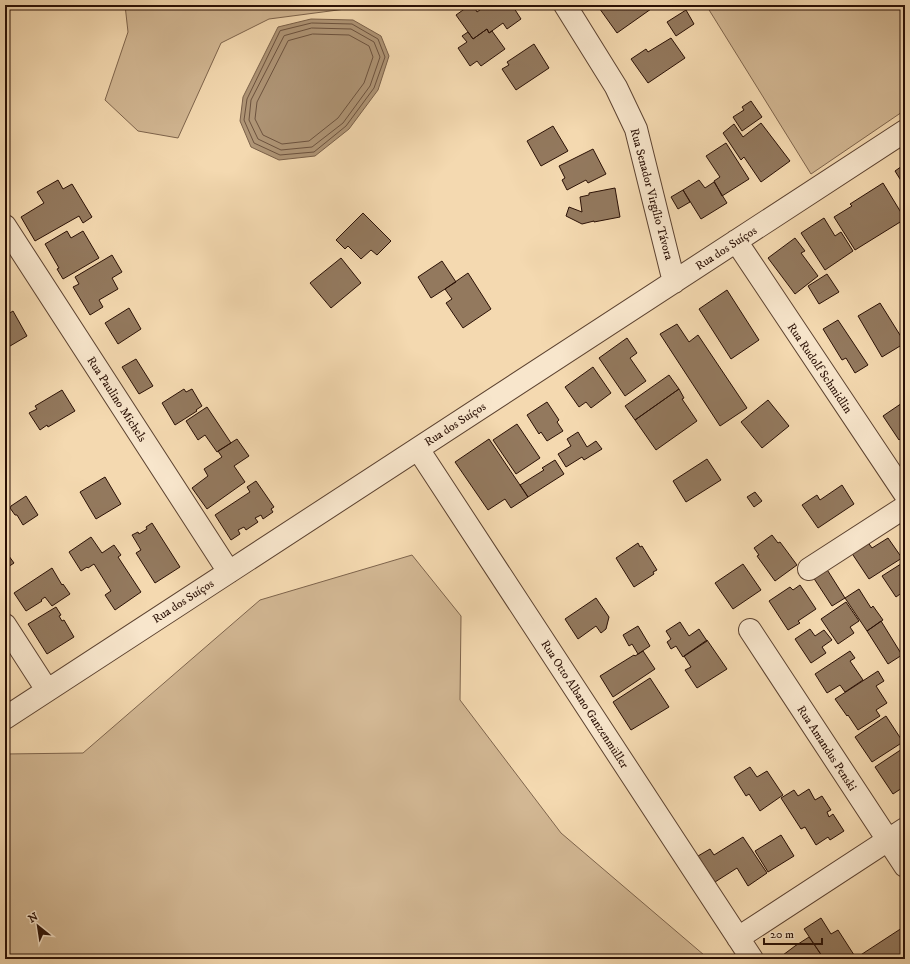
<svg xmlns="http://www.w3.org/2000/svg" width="910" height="964" font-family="'IM FELL DW Pica',serif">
  <rect width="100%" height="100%" fill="#f4d9b0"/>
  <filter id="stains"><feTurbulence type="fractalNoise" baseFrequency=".005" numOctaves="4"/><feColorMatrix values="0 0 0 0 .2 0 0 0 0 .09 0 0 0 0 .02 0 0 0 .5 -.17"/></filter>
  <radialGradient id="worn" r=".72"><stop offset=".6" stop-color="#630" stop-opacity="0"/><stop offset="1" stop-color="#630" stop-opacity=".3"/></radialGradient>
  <path fill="#d2b793" stroke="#7e644c" d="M125 5H376L269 19 221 43 178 138 138 131 105 100 128 32Z
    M706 5H905V110L811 174Z
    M412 555 461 616 460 700 561 833 704 955 707 959H5V754L83 753 260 600Z"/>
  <path fill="#af9576" stroke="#7a6049" d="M311 19 353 20 381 36 389 56 378 90 349 129 315 156 279 160 251 147 240 121 243 97 278 27Z"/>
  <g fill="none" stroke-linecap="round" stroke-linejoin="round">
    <path stroke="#6c523e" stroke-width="1" d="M312 23 352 24 378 39 385 57 374 88 346 126 314 152 280 155 254 143 244 120 247 99 280 31Z
      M312 28 351 29 374 42 380 57 370 86 343 123 312 147 281 150 258 139 249 120 251 100 284 36Z
      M313 34 349 35 369 46 373 57 364 83 338 118 309 141 282 144 263 135 255 119 257 102 288 41Z"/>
  </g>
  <path fill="#93795e" stroke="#2a1005" d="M470 5H473L477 12 487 5H512L521 19 507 29 503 23 489 33 487 29 473 39 456 15Z
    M597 5H648L651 9 617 33Z
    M686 10 694 24 676 36 667 22Z
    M487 29 489 33 492 31 505 49 481 66 477 61 470 66 458 48 467 42 462 36 468 32 473 39Z
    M671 38 685 58 648 83 631 59 646 49 648 52Z
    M534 44 549 68 516 90 502 69 509 65 507 62Z
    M751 101 762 117 742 131 733 117 744 110 742 107Z
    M761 123 790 161 761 182 744 157 741 160 723 133 734 124 743 137Z
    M553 126 568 151 541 166 527 141Z
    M726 143 749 179 722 196 714 181 720 177 706 156Z
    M593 149 606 174 588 183 586 180 567 190 562 180 565 178 559 166Z
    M905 164V187L895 171Z
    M58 180 63 189 72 184 92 217 83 223 79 216 35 241 21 217 44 203 37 192Z
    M699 180 705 188 714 182 727 203 701 219 683 190Z
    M883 183 905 219 855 250 834 217 852 206 850 204Z
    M615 188 620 217 594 222V221L582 224 566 216 569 207 582 212 580 197 589 195V193Z
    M683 190 690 202 678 209 671 197Z
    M363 213 391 241 377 255 371 250 361 259 348 246 345 249 336 240Z
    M824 218 835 236 841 232 853 251 825 270 801 233Z
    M67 231 71 238 83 231 99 258 63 279 57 269 59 268 45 244Z
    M795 238 805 251 801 253 818 276 795 294 768 258Z
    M112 255 122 272 112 278 118 289 99 300 103 307 90 315 73 287 79 284 75 277Z
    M341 258 361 283 331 308 310 283Z
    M442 261 456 282 431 298 418 277Z
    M468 273 491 309 463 328 446 303 452 299 445 289Z
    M827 274 839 292 819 304 808 286Z
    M727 290 759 340 731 359 699 309Z
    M880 303 905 343 882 357 858 316Z
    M129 308 141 329 118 344 105 323Z
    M13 311 27 336 5 349V316Z
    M838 320 868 365 855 373 846 358 842 360 823 329Z
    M677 324 689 342 698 335 747 408 720 426 660 334Z
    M627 338 637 353 630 358 646 381 625 396 599 358Z
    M136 359 153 386 139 394 122 367Z
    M593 367 611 393 591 408 586 402 579 407 565 387Z
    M669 375 679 389 635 420 625 406Z
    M184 389 186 392 192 389 202 406 196 410 197 411 175 425 162 403Z
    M679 389 684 398 682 399 697 421 656 450 635 420Z
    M62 390 75 411 48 427 47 425 40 430 29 413 37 409 35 406Z
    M768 400 789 426 762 448 741 422Z
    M905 401V435L899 440 883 416Z
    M547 402 559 420 557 422 563 431 547 441 541 432 539 434 527 415Z
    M207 407 231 443 217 452 205 435 198 440 186 421Z
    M517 424 540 458 516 474 493 440Z
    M578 432 587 447 596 441 602 449 584 460 582 457 566 467 558 454 571 446 567 439Z
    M237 439 249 456 234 466 245 482 207 509 192 488 208 476 204 469 222 457 218 451Z
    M489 439 528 497 511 508 505 499 488 510 455 462Z
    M707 459 721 480 686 502 673 481Z
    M555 460 564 474 528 497 520 485 544 470 542 468Z
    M105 477 121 504 96 519 80 492Z
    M256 481 274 507 271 509 273 512 263 519 261 515 255 518 258 522 246 530 244 527 238 530 240 534 231 540 215 515 250 492 247 487Z
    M842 485 854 504 818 528 802 505 817 495 820 500Z
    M755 492 762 501 754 507 747 497Z
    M26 496 38 515 23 525 17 515H15L10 508 11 506Z
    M152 523 180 567 155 583 136 553 141 550 132 535 138 532 139 534 147 529 146 527Z
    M772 535 778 543 780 542 797 565 775 581 757 556 759 555 754 548Z
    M91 537 102 553 114 545 121 555 118 557 141 592 115 610 105 595 111 591 94 564 88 568 87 567 81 571 69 552Z
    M888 538 902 558 869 579 851 552 867 541 872 548Z
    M638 543 640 547 642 546 657 570 653 572 654 574 634 587 616 558Z
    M6 552 14 563 5 569V553Z
    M904 562 905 564V595L903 592 896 597 882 576Z
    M743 564 761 590 733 609 715 583Z
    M52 568 62 585 63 584 70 594 52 606 45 597 41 600 42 601 26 611 14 593Z
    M826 568 845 598 832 606 813 577Z
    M800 585 816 609 798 621 800 623 788 630 769 601 790 587 793 590Z
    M859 589 871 608 873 606 883 620 867 631 845 598Z
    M596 598 609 617 606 629 601 633 596 626 578 639 565 619Z
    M846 602 859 621 850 627 854 633 838 644 821 619Z
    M56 607 61 615 59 616 62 621 64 620 74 637 47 654 28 624Z
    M881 621 902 655 888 664 867 631Z
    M680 622 689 636 699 629 707 641 683 657 676 646 671 649 667 642 671 639 666 631Z
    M638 626 650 646 638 654 632 644 629 646 623 635Z
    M810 629 815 636 824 630 832 640 822 647 826 653 811 663 795 639Z
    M707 640 727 669 697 688 685 670 691 667 684 656Z
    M643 651 655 669 613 697 600 676 634 655 635 656Z
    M850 651 855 658 850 661 863 680 845 692 840 685 827 693 815 674Z
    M878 671 884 681 876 686 887 703 876 710 880 716 858 730 848 715 847 716 835 699Z
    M650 678 669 707 631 730 613 702Z
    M886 716 903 742 872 762 855 737Z
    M905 747V786L893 794 875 767Z
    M750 767 757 777 767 771 783 795 760 811 749 794 746 796 734 777Z
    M809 789 815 800 822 796 831 810 827 812 829 817 833 814 844 831 830 840 828 837 816 845 805 827 801 829 781 798 794 790 798 796Z
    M781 835 794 856 768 872 755 851Z
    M743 837 767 873 748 886 737 868 715 882 698 856 710 849 714 855Z
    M821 918 831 934 838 930 856 958 855 959H824L804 929Z
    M905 926V959H855L856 958Z
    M809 937 824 959 779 958 795 946Z"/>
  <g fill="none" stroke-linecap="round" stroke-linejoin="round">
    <g stroke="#5c4230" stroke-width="24">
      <path id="minor" d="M565 5 616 87 636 129 674 282
        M5 226 229 572
        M736 241 905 494
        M418 449 752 959
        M809 569 905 507
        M5 625 47 690
        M750 630 905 866
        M5 718 905 131
        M738 938 905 829"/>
    </g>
    <use href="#minor" stroke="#f8e6cc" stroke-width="22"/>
  </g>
  <g text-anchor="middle" stroke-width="4" stroke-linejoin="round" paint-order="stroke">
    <g font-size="12" fill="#2a1005" stroke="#f8e6cc">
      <text transform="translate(652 194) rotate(75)" y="4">Rua Senador Virgílio Távora</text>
      <text transform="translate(726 248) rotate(-33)" y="4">Rua dos Suíços</text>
      <text transform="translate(820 368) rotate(56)" y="4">Rua Rudolf Schmidlin</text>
      <text transform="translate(117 399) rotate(57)" y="4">Rua Paulino Michels</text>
      <text transform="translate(455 424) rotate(-33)" y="4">Rua dos Suíços</text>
      <text transform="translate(183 601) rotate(-33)" y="4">Rua dos Suíços</text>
      <text transform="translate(585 704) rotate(57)" y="4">Rua Otto Albano Ganzenmüller</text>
      <text transform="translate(827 748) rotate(57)" y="4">Rua Amandus Penski</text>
    </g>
  </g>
  <rect width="910" height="964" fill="none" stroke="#f4d9b0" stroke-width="20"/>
  <rect x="6" y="6" width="898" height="952" fill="none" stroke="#2a1005" stroke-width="2"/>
  <rect x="10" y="10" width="890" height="944" fill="none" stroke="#2a1005"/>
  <g transform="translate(38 926) rotate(330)" stroke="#f8e6cc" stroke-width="3" paint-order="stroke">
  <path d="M0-3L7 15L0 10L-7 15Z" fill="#2a1005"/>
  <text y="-6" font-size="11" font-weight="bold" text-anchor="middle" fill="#2a1005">N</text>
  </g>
  <path d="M764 938v6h58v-6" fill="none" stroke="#2a1005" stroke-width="2"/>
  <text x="770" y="938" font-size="12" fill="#2a1005" stroke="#f8e6cc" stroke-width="3" paint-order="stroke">20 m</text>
  <rect width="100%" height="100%" filter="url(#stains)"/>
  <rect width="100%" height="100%" fill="url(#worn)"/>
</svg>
